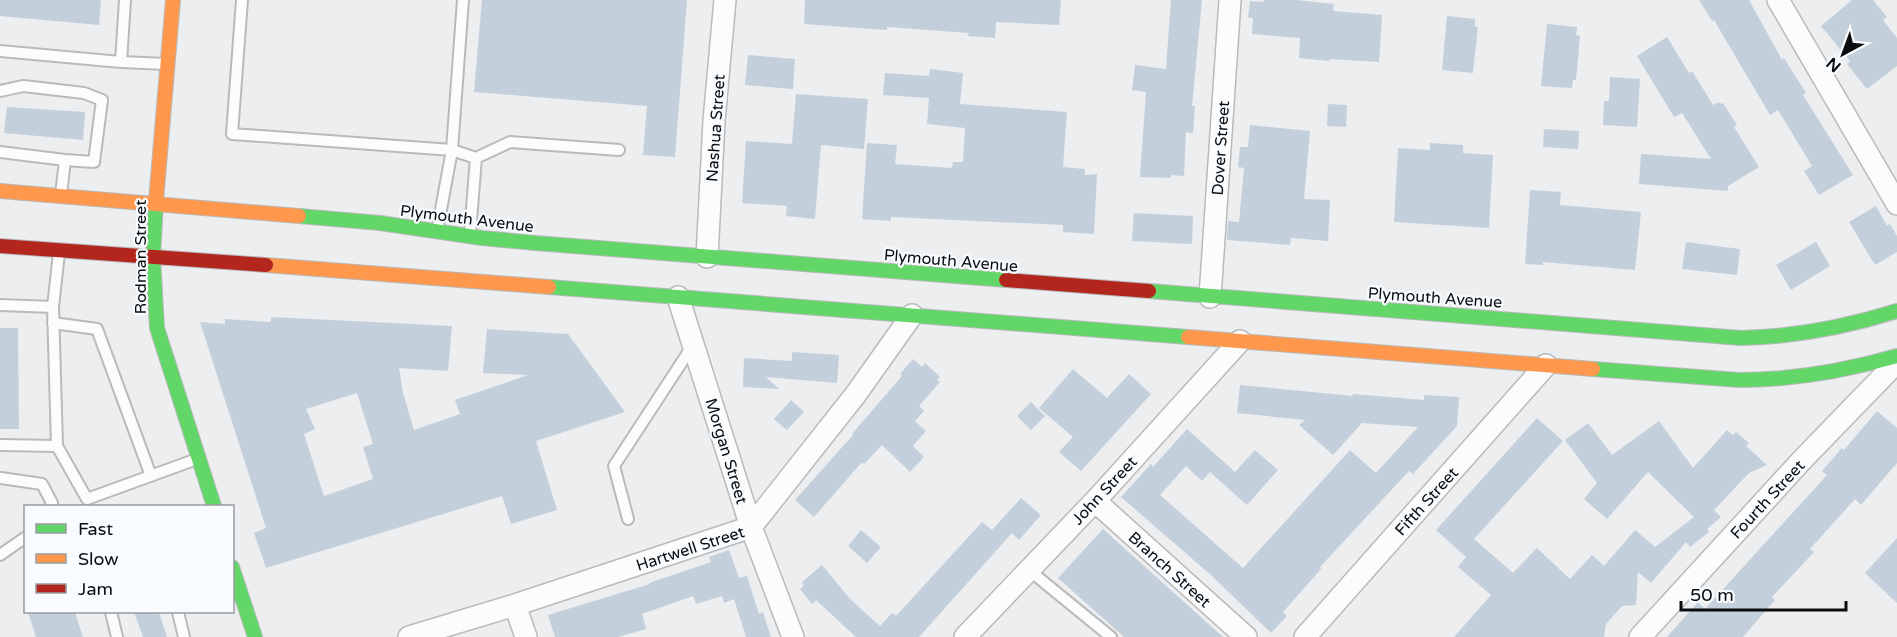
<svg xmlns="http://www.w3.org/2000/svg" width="1897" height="637" font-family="'Varela Round',sans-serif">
  <rect width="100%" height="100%" fill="#eceef0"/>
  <path fill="#c3d0dc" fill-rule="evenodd" d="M0 0H101L99 25 0 16Z
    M482 0H687L675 157 643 155 647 106 474 92Z
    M805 0H1061L1059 25 996 22 995 38 968 36 969 33 887 27V30L804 24Z
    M1171 0H1202L1192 106H1195L1193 133 1186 132 1184 176 1171 175V178L1140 177 1146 92 1132 90 1135 65 1166 69Z
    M1264 0H1297L1334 4 1333 11 1382 15 1379 62 1329 59V61L1299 58 1300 38 1252 34 1253 18H1248L1250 1 1264 2Z
    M1699 0H1749L1782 60 1784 58 1806 93 1803 95 1853 175 1819 195 1804 171 1812 166 1778 110 1770 115 1714 20 1712 21Z
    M1852 0H1873L1887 17 1883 20 1897 38V66L1867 89 1847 64 1850 61 1821 26Z
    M1447 16 1475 19V27H1478L1473 73 1442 70Z
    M1547 24 1577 27 1576 35 1580 36 1576 80H1573L1572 88 1541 86Z
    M1667 37 1689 73 1692 71 1713 105 1719 102 1720 104 1723 103 1737 125 1734 127 1759 167 1728 186V191L1639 184 1641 154 1711 159 1682 113 1674 117 1637 56Z
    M748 55 795 59 793 89 745 85Z
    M930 69 963 73 960 104 1067 112 1063 167 1085 169V175L1097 174 1094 234 1063 232V225L891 217V221L862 219 867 143 897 145 895 164 952 168 953 162H963L965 128 927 124 929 98 883 95 885 73 929 76Z
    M1610 77 1640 79 1637 127 1603 125 1604 101H1609Z
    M796 94 868 99 864 149 821 145 815 219 786 216 787 206 742 203 746 141 792 144Z
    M1328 104 1347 105 1346 127 1327 126Z
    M7 107 85 112 83 140 4 133Z
    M1250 125 1310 131 1304 199 1330 200 1328 241 1291 238 1290 245 1227 240 1228 221 1239 222 1244 168 1238 167 1240 147H1248Z
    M1544 129 1579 131 1578 149 1543 147Z
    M1430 143 1463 145V153L1493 155 1489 228 1394 222 1398 148 1430 150Z
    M1530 190 1561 192 1560 205 1641 212 1635 270 1543 262V265L1525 264Z
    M1876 206 1887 226 1890 224 1897 236V252L1875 265 1849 222Z
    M1134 213 1193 216 1192 244 1132 241Z
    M1686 242 1740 249 1737 275 1682 269Z
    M1816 242 1830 266 1791 290 1776 265Z
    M271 317 452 326 448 371 399 368 403 393 414 430 460 414 455 400 528 375 483 373 487 329 568 334 625 412 536 441 557 510 511 524 502 496 266 568 254 533 266 528 200 322 225 324V319L271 322ZM357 393 373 444 363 447 373 479 324 496 304 434 315 429 306 409Z
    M0 328H18L19 429H0Z
    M792 352 839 355 837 383 766 377 779 389 743 387 744 358 792 361Z
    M913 359 922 367 925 363 940 377 937 380 940 382 919 406 924 411 915 421 926 431 913 446 924 457 910 472 882 445 864 464 862 462 814 517 795 500 853 435 852 434 902 376 900 374Z
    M1073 369 1107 398 1129 374 1151 394 1081 471 1059 452 1073 437 1039 408Z
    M1240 385 1353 396V394L1424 400V395L1459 397 1457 426 1413 474 1409 471 1320 567 1321 569 1283 612 1287 616 1271 633 1211 575 1121 497 1151 464 1153 467 1187 429 1235 472 1255 450 1278 470 1247 505 1210 472 1202 481 1186 466 1160 495 1243 568 1350 450 1376 473 1418 427 1362 423 1333 455 1299 425 1305 420 1237 413Z
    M791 400 804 412 787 430 774 419Z
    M1031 402 1045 416 1031 430 1017 416Z
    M1877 411 1897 428V463L1861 505 1855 499 1810 549 1814 552 1772 597 1775 600 1743 637H1667L1698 602 1705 609 1827 475 1822 471 1842 448 1844 450Z
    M1537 418 1563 441 1474 539 1513 573 1537 548 1570 579 1592 555 1604 566 1635 530 1655 547 1694 517 1648 472 1607 519 1584 499 1597 483 1565 440 1588 423 1612 455 1659 421 1693 468 1727 430 1733 435 1736 432 1749 443 1746 446 1767 465 1749 473 1714 510 1721 517 1707 529 1709 532 1690 547 1686 542 1651 583 1638 572 1636 605 1622 606 1606 624 1604 637H1454L1491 595 1458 567 1466 557 1436 530Z
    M1021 498 1041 515 1019 540 1012 533 919 637H856L816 600 812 604 800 589 804 585 802 582 822 565 850 599 880 626 892 613 896 616 982 522 992 530Z
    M1103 529 1223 637H1124L1058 578Z
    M861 530 881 547 867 563 848 546Z
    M1897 538V603L1865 573Z
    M729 550 739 578 747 576 759 614 763 612 771 637H746L734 599 724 603 722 596 696 604 693 596 642 614 646 629 618 637H555L548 615 650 584 649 583 711 562 709 557Z
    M28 612H75L83 637H36Z
    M134 612H159L167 637H143Z"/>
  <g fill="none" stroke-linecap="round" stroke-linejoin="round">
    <g stroke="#b8babb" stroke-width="14">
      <path id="lane" d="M242 0 232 134 452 150 476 158
        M0 51 121 62 167 64
        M121 62 125 0
        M0 91 23 86 84 93 102 100 94 162 65 160 61 195
        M0 152 65 160
        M437 231 452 150 463 0
        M470 233 476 158 510 142 619 150
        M0 305 53 307 59 253
        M53 307 57 446 87 499 197 459
        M53 323 97 329 151 476
        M0 445 57 446
        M1 478 42 484 52 503 50 506
        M628 519 614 466 693 345
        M0 555 26 537
        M1029 570 1111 637
        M111 612 117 637
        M178 612 184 637"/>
    </g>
    <g stroke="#b8babb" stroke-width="24">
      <path id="street" d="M1778 0 1897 204
        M707 257 714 121 725 0
        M678 297 751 527 793 637
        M1210 297 1230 0
        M1095 501 1246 637
        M515 605 526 637
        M409 637 515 605 751 527 856 394 912 315
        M965 637 1095 501 1240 341
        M1305 637 1546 365
        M1640 637 1803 459 1897 362"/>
    </g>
    <g stroke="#b8babb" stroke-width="16">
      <path id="fast" d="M156 201 153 257 157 328 214 506
        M299 216 380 223 482 238 535 243 1006 280
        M549 287 1188 337
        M1149 291 1741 338C1795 337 1846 327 1897 311
        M1593 369 1739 380C1793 380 1845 371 1897 356
        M232 567 255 637"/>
    </g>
    <g stroke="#b8babb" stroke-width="16">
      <path id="slow" d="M0 191 299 216
        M156 201 173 0
        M266 265 549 287
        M1188 337 1593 369"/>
    </g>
    <g stroke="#b8babb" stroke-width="16">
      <path id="jam" d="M0 246 266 265
        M1006 280 1149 291"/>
    </g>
    <use href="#lane" stroke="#fcfcfd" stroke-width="10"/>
    <use href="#street" stroke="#fcfcfd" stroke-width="21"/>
    <use href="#fast" stroke="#63d668" stroke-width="14"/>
    <use href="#slow" stroke="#ff974d" stroke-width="14"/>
    <use href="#jam" stroke="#b3261e" stroke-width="14"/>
  </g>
  <g text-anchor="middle" stroke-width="4.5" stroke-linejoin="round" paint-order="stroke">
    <g font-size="16" fill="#0b0c0d" stroke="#f8fcff">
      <text transform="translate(715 128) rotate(-86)" y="6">Nashua Street</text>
      <text transform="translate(1220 148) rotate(-86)" y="6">Dover Street</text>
      <text transform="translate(467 218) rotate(7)" y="6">Plymouth Avenue</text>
      <text transform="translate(140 257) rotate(-90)" y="6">Rodman Street</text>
      <text transform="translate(951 260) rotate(5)" y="6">Plymouth Avenue</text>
      <text transform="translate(1435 297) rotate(4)" y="6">Plymouth Avenue</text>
      <text transform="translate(727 451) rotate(73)" y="6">Morgan Street</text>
      <text transform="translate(1104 490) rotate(-47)" y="6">John Street</text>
      <text transform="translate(1767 499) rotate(-47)" y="6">Fourth Street</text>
      <text transform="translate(1426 501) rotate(-48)" y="6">Fifth Street</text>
      <text transform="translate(690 548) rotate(-18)" y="6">Hartwell Street</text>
      <text transform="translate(1170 569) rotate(42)" y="6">Branch Street</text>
    </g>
  </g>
  <rect x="24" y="505" width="210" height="108" fill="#f8fcff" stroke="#999c9e" stroke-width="1.5"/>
  <rect x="36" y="524" width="30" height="9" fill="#63d668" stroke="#999c9e" stroke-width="1.5"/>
  <text x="78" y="535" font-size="18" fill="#0b0c0d">Fast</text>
  <rect x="36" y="554" width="30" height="9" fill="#ff974d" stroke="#999c9e" stroke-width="1.5"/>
  <text x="78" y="565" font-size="18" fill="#0b0c0d">Slow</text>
  <rect x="36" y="584" width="30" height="9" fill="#b3261e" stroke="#999c9e" stroke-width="1.5"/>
  <text x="78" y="595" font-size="18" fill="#0b0c0d">Jam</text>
  <g transform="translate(1843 54) rotate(221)" stroke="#f8fcff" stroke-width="4.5" paint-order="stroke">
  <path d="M0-4.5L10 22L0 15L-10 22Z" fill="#0b0c0d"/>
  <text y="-9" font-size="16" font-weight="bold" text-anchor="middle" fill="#0b0c0d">N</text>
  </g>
  <path d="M1681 601v9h165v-9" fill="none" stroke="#0b0c0d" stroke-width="3"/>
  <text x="1690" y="601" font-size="18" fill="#0b0c0d" stroke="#f8fcff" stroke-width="4.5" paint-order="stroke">50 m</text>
</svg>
